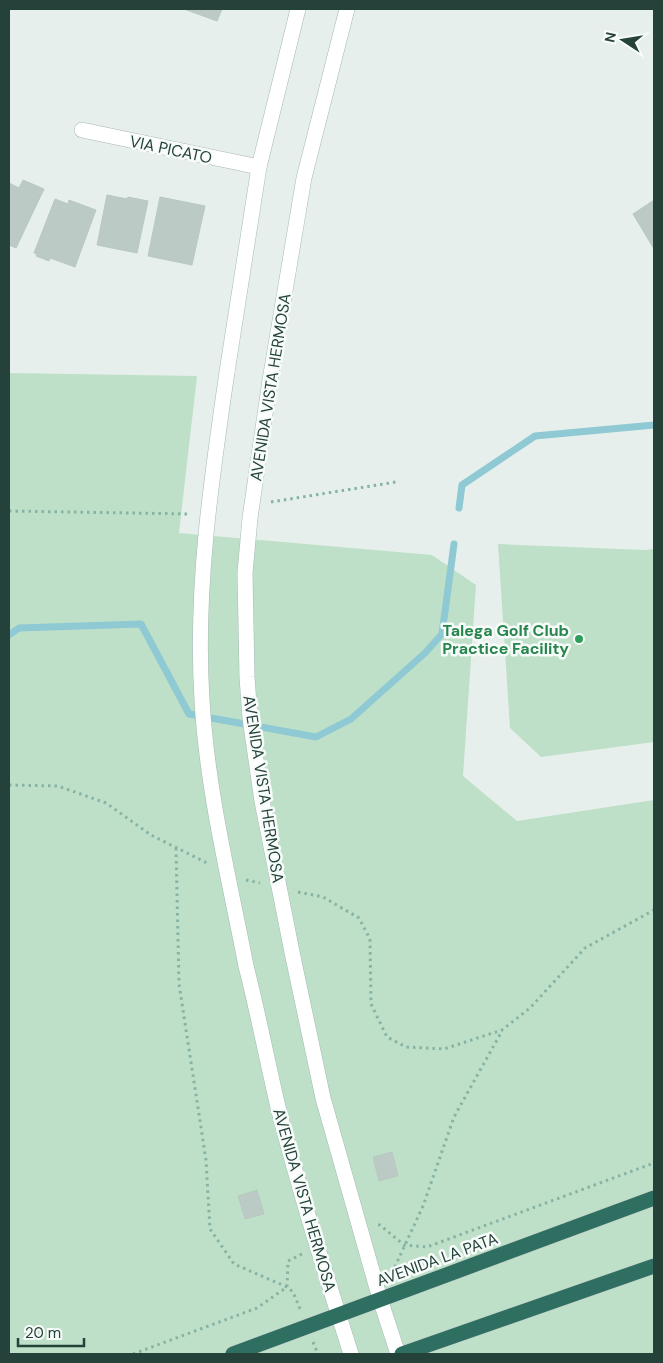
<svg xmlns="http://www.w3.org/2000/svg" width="663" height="1363" font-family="'DM Sans',sans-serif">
  <rect width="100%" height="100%" fill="#e6efeb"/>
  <path fill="#bfe0c8" d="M9 373 197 376 179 533 432 555 476 585 463 776 517 821 654 800V1354H9Z
    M498 544 645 550 654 549V742L541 757 510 728Z"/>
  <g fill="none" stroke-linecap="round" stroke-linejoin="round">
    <path stroke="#8ec9d4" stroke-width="7" d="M459 508 462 485 535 436 654 425
      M9 635 19 628 141 624 189 714 316 737 351 719 425 653 442 634 454 544"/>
  </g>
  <path fill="#bbcac4" stroke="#b8c9c2" d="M184 9H222L217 21Z
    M23 180 44 189 16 248 9 245V183L19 188Z
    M107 195 127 199 128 197 148 201 137 253 97 245Z
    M160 197 205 206 192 265 148 256Z
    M55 199 68 204 69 200 96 210 75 267 50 258 49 261 36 256 37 254 34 253Z
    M654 200V249L633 214Z
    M392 1152 398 1176 379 1181 373 1157Z
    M257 1190 264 1214 245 1219 238 1196Z"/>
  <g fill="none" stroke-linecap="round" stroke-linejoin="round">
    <g stroke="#a8b8b2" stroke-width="16">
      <path id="street" d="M82 130 259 167"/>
    </g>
    <g stroke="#a4bbb3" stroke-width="16">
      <path id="secondary" d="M227 372 259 167 298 9
        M270 380 304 178 347 9
        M293 957 323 1098 380 1299 398 1354
        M246 966C258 1013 267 1060 278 1107 299 1190 325 1272 351 1354"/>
    </g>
    <g stroke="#c2cac8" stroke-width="16">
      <path id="highway" d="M233 1354 654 1198
        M402 1354 654 1266"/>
    </g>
    <path stroke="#86b3a5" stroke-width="3" stroke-dasharray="2.5 4" stroke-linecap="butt" d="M271 502 396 482
      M9 511 191 514
      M9 785 58 786 106 803 151 835 207 863
      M176 848 179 984 206 1160 210 1229 234 1264 287 1287 293 1292 301 1311
      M246 880 260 883
      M298 892 323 897 359 918 370 939 371 1004 387 1037 406 1047 444 1049 502 1030 530 1008 585 948 654 910
      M378 1225H380L404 1245 427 1247 654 1163
      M392 1273 423 1206 454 1117 502 1031
      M313 1342 318 1354
      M133 1354 257 1308 287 1287 288 1261 302 1254"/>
    <use href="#street" stroke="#fff" stroke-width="15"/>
    <use href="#secondary" stroke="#fff" stroke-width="15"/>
    <use href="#highway" stroke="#2f6f62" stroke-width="15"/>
    <g stroke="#a4bbb3" stroke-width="16" stroke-linecap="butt">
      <path id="secondary-bridge" d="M227 372C211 481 195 590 202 700 207 790 229 878 246 966
        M270 380 250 518 245 573 247 677 250 718 262 801 293 957"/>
    </g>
    <use href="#secondary-bridge" stroke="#fff" stroke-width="15"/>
  </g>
  <circle fill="#2e9e5b" stroke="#f7fbf9" stroke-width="2" cx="579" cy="639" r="5"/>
  <g text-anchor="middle" stroke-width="5" stroke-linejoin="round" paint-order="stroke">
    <g font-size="16" fill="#24423a" stroke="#f7fbf9">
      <text transform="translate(171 149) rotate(12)" y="6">VIA PICATO</text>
      <text transform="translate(270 387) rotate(-81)" y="6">AVENIDA VISTA HERMOSA</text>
      <text transform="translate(264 789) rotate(81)" y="6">AVENIDA VISTA HERMOSA</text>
      <text transform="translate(305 1200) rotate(74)" y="6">AVENIDA VISTA HERMOSA</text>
      <text transform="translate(437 1259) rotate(-20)" y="6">AVENIDA LA PATA</text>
    </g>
    <g font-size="16" font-weight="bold" fill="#27864d" stroke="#f7fbf9" text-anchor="end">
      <text x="569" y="636">Talega Golf Club<tspan x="569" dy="18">Practice Facility</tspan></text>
    </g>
  </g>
  <rect width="663" height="1363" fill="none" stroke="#24423a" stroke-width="20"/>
  <g transform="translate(623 40) rotate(282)" stroke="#f7fbf9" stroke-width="4" paint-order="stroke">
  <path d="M0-4L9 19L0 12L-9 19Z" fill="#24423a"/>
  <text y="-8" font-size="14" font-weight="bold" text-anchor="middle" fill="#24423a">N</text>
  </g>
  <path d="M18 1338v8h66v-8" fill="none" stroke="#24423a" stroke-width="2.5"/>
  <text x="25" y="1338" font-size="15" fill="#24423a" stroke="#f7fbf9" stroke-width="4" paint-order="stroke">20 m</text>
</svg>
